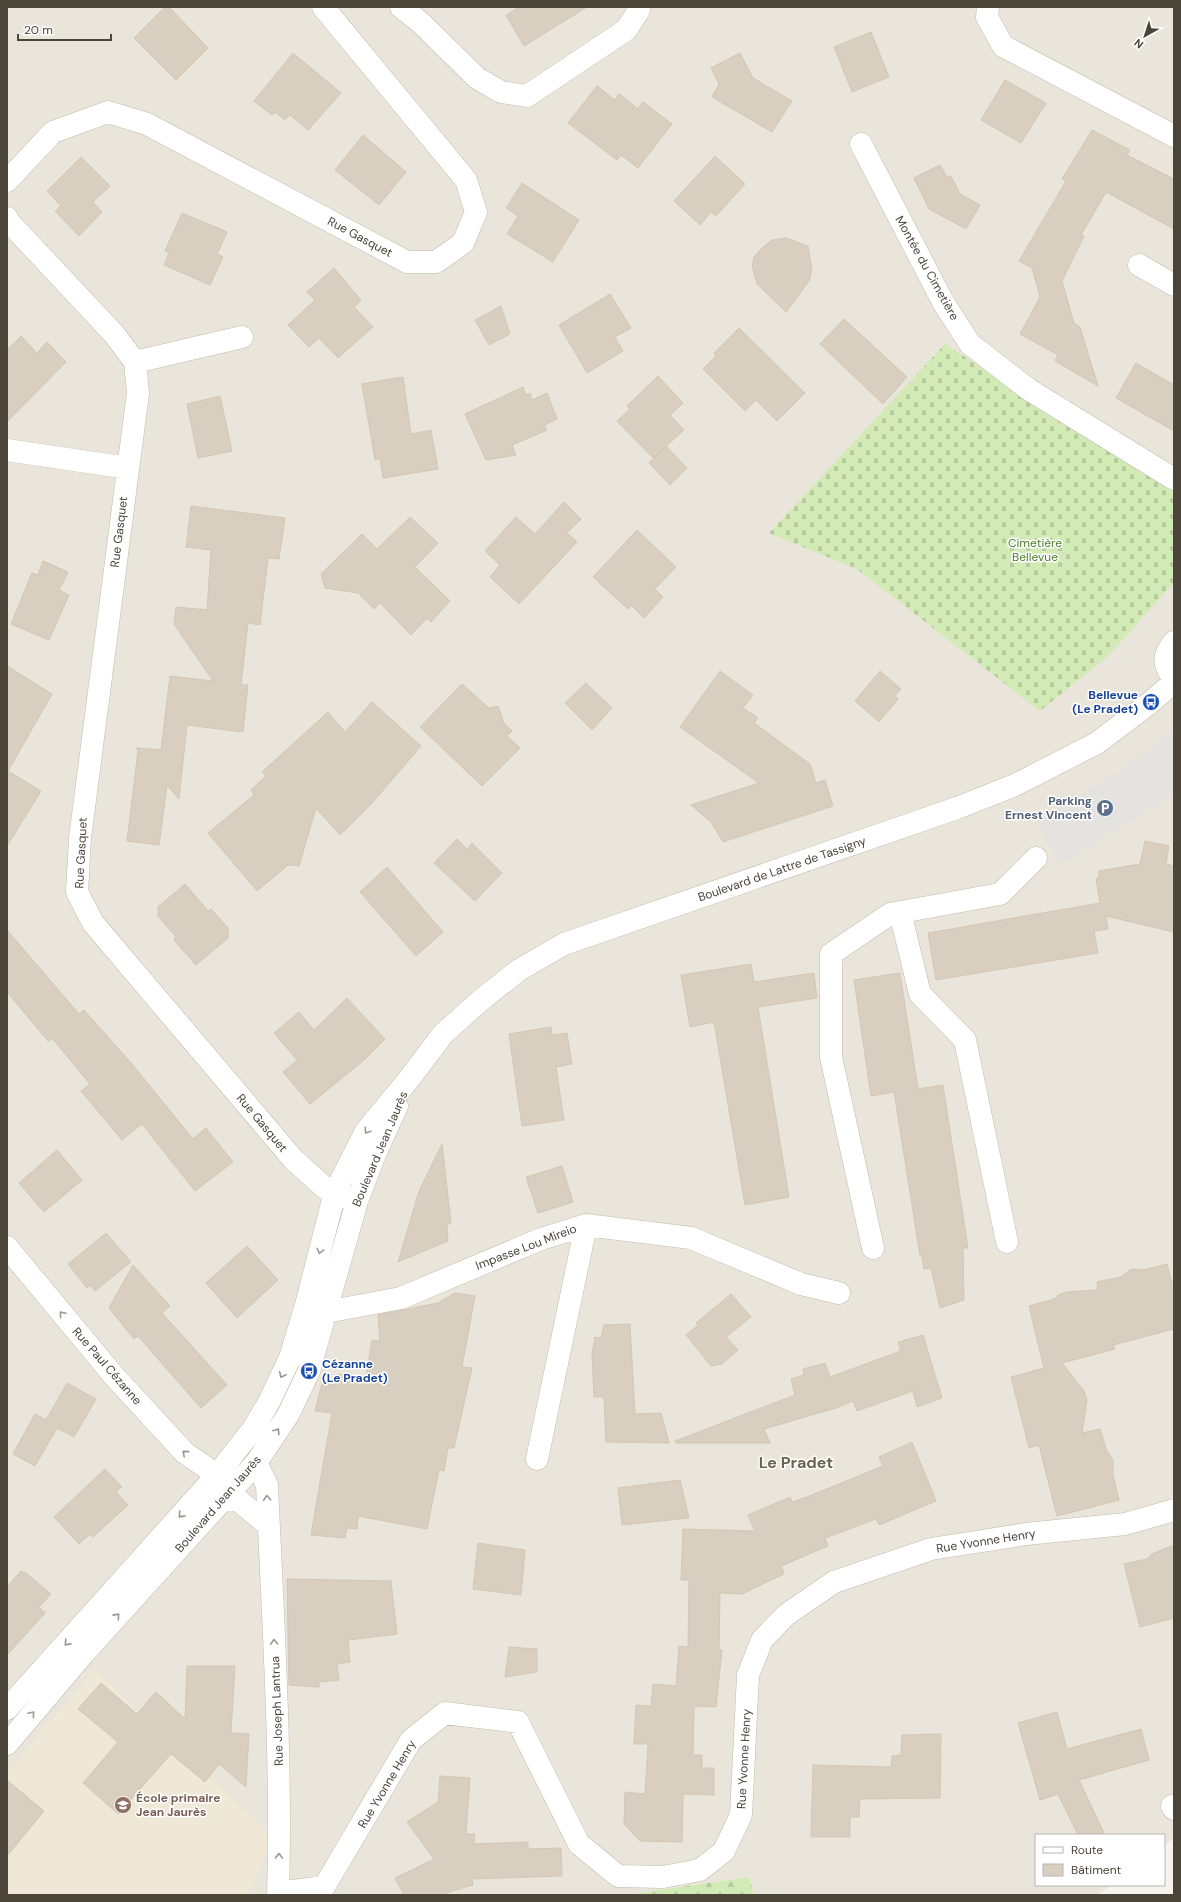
<svg xmlns="http://www.w3.org/2000/svg" width="1181" height="1902" font-family="'DM Sans',sans-serif">
  <defs>
    <pattern id="forest-firs" width="22" height="20" patternUnits="userSpaceOnUse"><rect width="22" height="20" fill="#d2eab5"/><path d="M5 1l3.5 6h-7zM16 11l3.5 6h-7z" fill="#b6ca9c"/></pattern>
    <pattern id="cemetery-stones" width="16" height="16" patternUnits="userSpaceOnUse"><rect width="16" height="16" fill="#d2eab5"/><path d="M2 7V4a2 2 0 0 1 4 0v3zM10 15v-3a2 2 0 0 1 4 0v3z" fill="#b6ca9c"/></pattern>
  </defs>
  <rect width="100%" height="100%" fill="#f6f3ec"/>
  <path fill="#eae5da" d="M7 7H1174V1838L1164 1845V1835H1036V1885H1111L1098 1895H754L749 1877 625 1895H7Z"/>
  <path fill="#efe8d6" d="M94 1670 273 1837 248 1895H7V1773Z"/>
  <path fill="url(#forest-firs)" d="M749 1877 754 1895H625Z"/>
  <path fill="url(#cemetery-stones)" d="M945 344 1174 491V582L1108 656 1040 711 857 569 769 533Z"/>
  <path fill="#e5e3e0" d="M1174 729V794L1060 865 1037 823 1131 763Z"/>
  <path fill="#d8cfc1" stroke="#d3c7b4" d="M165 7H169L208 48 176 80 134 38Z
    M519 7H587L524 46 506 15Z
    M871 32 889 77 852 92 834 47Z
    M293 53 341 93 308 130 290 115 285 120 275 112 272 115 254 101Z
    M740 53 753 78 792 101 772 132 712 97 719 84 711 68Z
    M1005 80 1046 103 1021 143 981 120Z
    M597 86 615 100 619 94 638 109 643 102 672 124 638 168 621 155 617 160 568 123Z
    M1092 130 1130 150 1127 155 1174 179V229L1106 192 1081 235 1084 236 1062 281 1074 323 1080 327 1098 386 1055 361 1058 355 1020 334 1040 297 1032 268 1019 261 1066 181 1062 179Z
    M363 135 406 172 379 205 335 170Z
    M715 156 745 184 716 216 711 212 700 225 674 201Z
    M81 157 110 186 93 202 102 212 79 236 55 211 61 206 47 191Z
    M940 165 947 177 951 176 960 194 980 205 966 229 929 209 914 178Z
    M522 183 579 220 553 262 507 234 518 216 506 208Z
    M182 213 227 232 217 254 223 257 210 285 164 265 169 253 165 251Z
    M786 238 808 246 812 270 809 281 786 312 757 284 752 266 754 257 763 247 772 240Z
    M334 268 361 300 354 307 373 327 338 358 319 338 309 347 288 325 315 300 307 292Z
    M610 294 631 328 615 337 623 351 587 373 559 325Z
    M501 306 510 334 489 345 475 320Z
    M844 319 907 377 883 404 820 344Z
    M739 328 805 393 777 421 756 400 745 411 703 369 716 356 714 353Z
    M21 336 37 353 47 342 66 362 7 422V350Z
    M1136 363 1174 385V431L1116 398Z
    M658 376 683 403 670 415 684 430 653 458 617 421 630 409 627 406Z
    M403 377 411 434 431 430 438 469 383 478 380 459 375 460 362 384Z
    M523 387 526 395 530 393 532 400 547 393 557 419 544 425 547 430 512 445 516 455 486 460 465 414Z
    M220 396 232 451 198 458 187 404Z
    M666 446 687 468 670 485 649 463Z
    M564 502 581 519 567 533 577 542 519 604 490 577 500 565 485 551 516 517 535 534Z
    M191 506 285 518 279 559 268 558 260 625 248 623 241 685H248L243 732 187 725 179 799 167 785 159 845 127 841 138 750 136 748 161 750 170 676 213 681 174 624 176 607 207 610 211 550 186 547Z
    M410 517 438 543 415 567 450 601 431 622 427 618 411 635 380 603 374 609 358 593 325 588 321 574 362 534 377 549Z
    M637 530 676 567 655 589 663 597 644 618 631 605 628 609 593 577Z
    M43 561 68 572 59 590 69 595 49 640 11 624 32 573 38 575Z
    M7 666 52 694 8 771 41 791 7 846Z
    M720 671 753 695 743 708 758 718 754 723 810 764 816 783 825 780 833 806 723 842 711 822 691 805 759 783 680 727Z
    M880 671 901 689 895 696 898 699 879 722 855 701Z
    M586 683 612 708 592 730 565 703Z
    M462 684 489 708 498 706 504 723 512 731 507 736 520 748 482 786 420 727Z
    M372 702 421 746 373 802 340 835 316 808 299 866 288 865 257 891 208 833 254 795 251 790 266 776 262 772 328 712 345 732Z
    M457 839 467 849 472 843 502 873 475 901 434 863Z
    M1145 841 1169 846 1166 864 1174 866V932L1106 916 1108 929 1094 931 1098 953 936 980 928 933 1100 903 1096 879 1099 877V871L1140 864Z
    M387 867 443 932 416 956 360 892Z
    M185 884 208 911 211 909 228 928V938L196 965 174 940 176 937 158 916V907Z
    M7 930 79 1014 84 1010 132 1064 193 1139 206 1128 233 1162 195 1191 142 1124 122 1140 81 1091 90 1084 52 1038 48 1041 7 992Z
    M751 964 754 982 814 973 817 998 758 1007 789 1197 745 1205 714 1022 690 1027 681 975Z
    M900 973 918 1089 943 1085 968 1248H963L964 1300 940 1308 931 1268 924 1269 922 1256 920 1255 894 1092 871 1096 854 980Z
    M347 998 385 1039 363 1061 310 1104 283 1072 297 1060 274 1033 299 1012 314 1030Z
    M551 1027 552 1035 567 1033 572 1064 556 1067 564 1120 522 1126 509 1034Z
    M442 1144 451 1223 447 1225 448 1241 398 1262 419 1191Z
    M57 1150 82 1180 44 1212 19 1183Z
    M562 1166 573 1202 538 1213 526 1177Z
    M106 1233 131 1262 95 1291 90 1285 87 1288 68 1264Z
    M247 1246 278 1280 237 1318 206 1283Z
    M1167 1264 1174 1290V1329L1113 1345 1115 1349 1062 1363 1084 1391 1087 1400 1082 1433 1100 1429 1107 1451 1113 1460V1475L1119 1500 1057 1516 1039 1445 1029 1448 1011 1377 1044 1368 1029 1306 1054 1299 1058 1295 1067 1292 1098 1290 1097 1282 1121 1277 1131 1269 1144 1270Z
    M133 1265 170 1306 162 1313 227 1385 201 1408 138 1336 134 1339 109 1308Z
    M455 1293 475 1296 462 1367 472 1368 454 1448H448L444 1471 439 1470 427 1529 358 1516 357 1529 347 1528 345 1538 311 1535 332 1413 315 1411 322 1383 335 1385 338 1374 366 1377 372 1340 380 1341 378 1315 438 1303Z
    M731 1294 751 1317 726 1337 738 1350 722 1364 711 1366 686 1335 698 1325 696 1323Z
    M630 1324 635 1414 661 1413 669 1443 606 1442 604 1397H594L592 1354 595 1337 601 1338 604 1325Z
    M923 1335 942 1398 917 1407 913 1391 857 1411 853 1401 836 1408 764 1429 770 1443H676L675 1441 795 1395 791 1379 804 1375 803 1369 825 1363 830 1377 901 1351 898 1342Z
    M67 1383 96 1399 74 1437 57 1428 35 1466 13 1454 35 1414 46 1420Z
    M912 1442 936 1501 879 1525 876 1519 825 1538 828 1546 781 1566 784 1574 742 1594 720 1593 719 1650H722L716 1707 694 1706 693 1755H702V1768H714V1795L683 1794 682 1842 640 1841 624 1824 625 1792 645 1794 648 1744H634L636 1705 651 1706 653 1684 676 1686 679 1646 688 1647 689 1580H681L683 1529 755 1531 748 1515 790 1497 792 1502 807 1497 883 1466 879 1457Z
    M105 1469 122 1487 116 1492 128 1505 93 1537 90 1534 79 1544 54 1517Z
    M680 1480 689 1518 622 1525 618 1488Z
    M478 1543 525 1550 521 1595 473 1589Z
    M1174 1545V1618L1140 1627 1124 1564 1147 1559 1152 1554Z
    M21 1571 24 1573 25 1572 51 1594 39 1607 45 1613 7 1655V1587Z
    M287 1579 391 1581 397 1634 348 1640 350 1662 337 1664 339 1680 319 1682V1687L289 1685Z
    M509 1647 537 1649V1672L505 1677Z
    M187 1666H235L231 1733 249 1734 246 1787 219 1764 205 1782 171 1754 118 1814 83 1783 118 1742 78 1709 101 1683 137 1714 156 1692 185 1719Z
    M1057 1712 1067 1749 1141 1729 1149 1760 1079 1780 1105 1835H1078L1058 1794 1040 1800 1018 1723Z
    M941 1734 940 1798 860 1799 859 1817H850V1837H811L813 1765 891 1767 892 1756 901 1755 902 1735Z
    M440 1776 470 1778 466 1834H475L474 1844 528 1842V1849L561 1848 562 1876 472 1879 473 1885 439 1895H404L395 1878 434 1859 407 1822 438 1802Z
    M7 1780 44 1811 7 1856Z"/>
  <g fill="none" stroke-linecap="round" stroke-linejoin="round">
    <g stroke="#c2bbae" stroke-width="23">
      <path id="minor" d="M401 7 421 23 477 78 501 92 527 96 626 30 639 10V7
        M988 7 987 17 1003 46 1174 136
        M861 144 943 302 970 344 1028 389 1174 479
        M7 181 53 132 108 112 147 124 407 262H436L463 243 476 212 466 180 323 7
        M7 218 9 222 114 334 135 362 138 393 80 838 77 892 93 923 293 1159 325 1188 357 1201
        M1139 265 1174 285
        M135 362 242 337
        M7 450 128 468
        M1174 642C1161 658 1164 664 1174 680
        M900 912 920 994 965 1040 1007 1242
        M7 1247 114 1376 185 1453 217 1475
        M873 1248 831 1057V954L890 914 1000 894 1036 858
        M315 1308 326 1312 401 1298 541 1239 586 1225 691 1238 801 1284 839 1293
        M537 1459 586 1225
        M256 1463 267 1485C273 1621 282 1758 278 1895
        M212 1498 238 1500 269 1526
        M7 1709 217 1475 253 1429 269 1402 290 1358 306 1305 335 1192 366 1131 409 1079 443 1034 481 1000 519 970 564 944 957 808 1015 785 1097 743 1151 702 1174 682
        M7 1744 84 1653 256 1463 288 1415 309 1371 357 1201 375 1154 397 1106
        M1172 1806 1174 1809
        M278 1893 324 1887 411 1740 445 1713 518 1722 579 1844 618 1876 663 1877 700 1870 724 1851 741 1815 748 1675 762 1640 786 1615 834 1582 931 1549 1026 1534 1125 1524 1174 1510"/>
    </g>
    <use href="#minor" stroke="#fff" stroke-width="22"/>
  </g>
  <defs><path id="oneway-chevron" d="M-2-3.5L2.5 0L-2 3.5" fill="none" stroke-width="1.6" stroke-linecap="round" stroke-linejoin="round"/></defs>
  <g stroke="#9c9892">
    <use href="#oneway-chevron" transform="translate(367 1131) rotate(124)"/>
    <use href="#oneway-chevron" transform="translate(320 1251) rotate(104)"/>
    <use href="#oneway-chevron" transform="translate(62 1314) rotate(-130)"/>
    <use href="#oneway-chevron" transform="translate(282 1375) rotate(115)"/>
    <use href="#oneway-chevron" transform="translate(277 1431) rotate(-57)"/>
    <use href="#oneway-chevron" transform="translate(185 1453) rotate(-139)"/>
    <use href="#oneway-chevron" transform="translate(267 1498) rotate(-93)"/>
    <use href="#oneway-chevron" transform="translate(181 1515) rotate(132)"/>
    <use href="#oneway-chevron" transform="translate(117 1616) rotate(-48)"/>
    <use href="#oneway-chevron" transform="translate(274 1642) rotate(-93)"/>
    <use href="#oneway-chevron" transform="translate(67 1643) rotate(132)"/>
    <use href="#oneway-chevron" transform="translate(32 1714) rotate(-50)"/>
    <use href="#oneway-chevron" transform="translate(279 1856) rotate(-88)"/>
  </g>
  <defs>
    <g id="bus-disc" transform="scale(0.9)"><circle r="9.5" fill="#1a4fb4" stroke="#fff"/><path d="M-5-6H5V4H4V6H2V4H-2V6H-4V4H-5ZM-3.5-4V0h7V-4ZM-3.5 1.2v1.5H-2V1.2ZM2 1.2v1.5H3.5V1.2Z" fill="#fff"/></g>
    <g id="parking-disc" transform="scale(0.9)"><circle r="9.5" fill="#5c6f8a" stroke="#fff"/><path d="M-3.5-5.5H1a3.5 3.5 0 0 1 0 7H-1V5.5H-3.5ZM-1-3.4V-.6H.8a1.4 1.4 0 0 0 0-2.8Z" fill="#fff"/></g>
    <g id="school-disc" transform="scale(0.9)"><circle r="9.5" fill="#8d6e63" stroke="#fff"/><path d="M0-5L7-2L0 1L-7-2ZM-4 1L0 2.5L4 1V4Q0 6-4 4Z" fill="#fff"/></g>
  </defs>
  <g fill-rule="evenodd">
    <use href="#bus-disc" x="1151" y="702"/>
    <use href="#parking-disc" x="1105" y="808"/>
    <use href="#bus-disc" x="309" y="1371"/>
    <use href="#school-disc" x="123" y="1805"/>
  </g>
  <g text-anchor="middle" stroke-width="3" stroke-linejoin="round" paint-order="stroke">
    <g font-size="12" fill="#4b4439" stroke="#fff">
      <text transform="translate(360 237) rotate(28)" y="4">Rue Gasquet</text>
      <text transform="translate(927 268) rotate(61)" y="4">Montée du Cimetière</text>
      <text transform="translate(119 532) rotate(-83)" y="4">Rue Gasquet</text>
      <text transform="translate(81 853) rotate(-87)" y="4">Rue Gasquet</text>
      <text transform="translate(782 869) rotate(-19)" y="4">Boulevard de Lattre de Tassigny</text>
      <text transform="translate(262 1123) rotate(50)" y="4">Rue Gasquet</text>
      <text transform="translate(380 1149) rotate(-67)" y="4">Boulevard Jean Jaurès</text>
      <text transform="translate(526 1247) rotate(-21)" y="4">Impasse Lou Mireio</text>
      <text transform="translate(107 1366) rotate(49)" y="4">Rue Paul Cézanne</text>
      <text transform="translate(218 1504) rotate(-49)" y="4">Boulevard Jean Jaurès</text>
      <text transform="translate(986 1541) rotate(-9)" y="4">Rue Yvonne Henry</text>
      <text transform="translate(277 1711) rotate(-92)" y="4">Rue Joseph Lantrua</text>
      <text transform="translate(744 1759) rotate(-87)" y="4">Rue Yvonne Henry</text>
      <text transform="translate(387 1784) rotate(-59)" y="4">Rue Yvonne Henry</text>
    </g>
    <g font-size="12" fill="#4a7f2a" stroke="#fff">
      <text x="1035" y="547">Cimetière<tspan x="1035" dy="14">Bellevue</tspan></text>
    </g>
    <g font-size="12" font-weight="bold" fill="#164399" stroke="#fff" text-anchor="end">
      <text x="1138" y="699">Bellevue<tspan x="1138" dy="14">(Le Pradet)</tspan></text>
      <text x="322" y="1368" text-anchor="start">Cézanne<tspan x="322" dy="14">(Le Pradet)</tspan></text>
    </g>
    <g font-size="12" font-weight="bold" fill="#4e5e75" stroke="#fff" text-anchor="end">
      <text x="1092" y="805">Parking<tspan x="1092" dy="14">Ernest Vincent</tspan></text>
    </g>
    <g font-size="12" font-weight="bold" fill="#785e54" stroke="#fff" text-anchor="start">
      <text x="136" y="1802">École primaire<tspan x="136" dy="14">Jean Jaurès</tspan></text>
    </g>
    <g font-size="16" font-weight="bold" fill="#6e6250" stroke="#fff">
      <text x="796" y="1468">Le Pradet</text>
    </g>
  </g>
  <rect width="1181" height="1902" fill="none" stroke="#4b4439" stroke-width="16"/>
  <rect x="1035" y="1834" width="130" height="52" fill="#ffffff" stroke="#b7b4b0"/>
  <rect x="1043" y="1847" width="20" height="6" fill="#ffffff" stroke="#b7b4b0"/>
  <text x="1071" y="1854" font-size="12" fill="#4b4439">Route</text>
  <rect x="1043" y="1864" width="20" height="12" fill="#d8cfc1" stroke="#b7b4b0"/>
  <text x="1071" y="1874" font-size="12" fill="#4b4439">Bâtiment</text>
  <g transform="translate(1145 36) rotate(219)" stroke="#ffffff" stroke-width="3" paint-order="stroke">
  <path d="M0-3L7 15L0 10L-7 15Z" fill="#4b4439"/>
  <text y="-6" font-size="11" font-weight="bold" text-anchor="middle" fill="#4b4439">N</text>
  </g>
  <path d="M18 34v6h93v-6" fill="none" stroke="#4b4439" stroke-width="2"/>
  <text x="24" y="34" font-size="12" fill="#4b4439" stroke="#ffffff" stroke-width="3" paint-order="stroke">20 m</text>
</svg>
